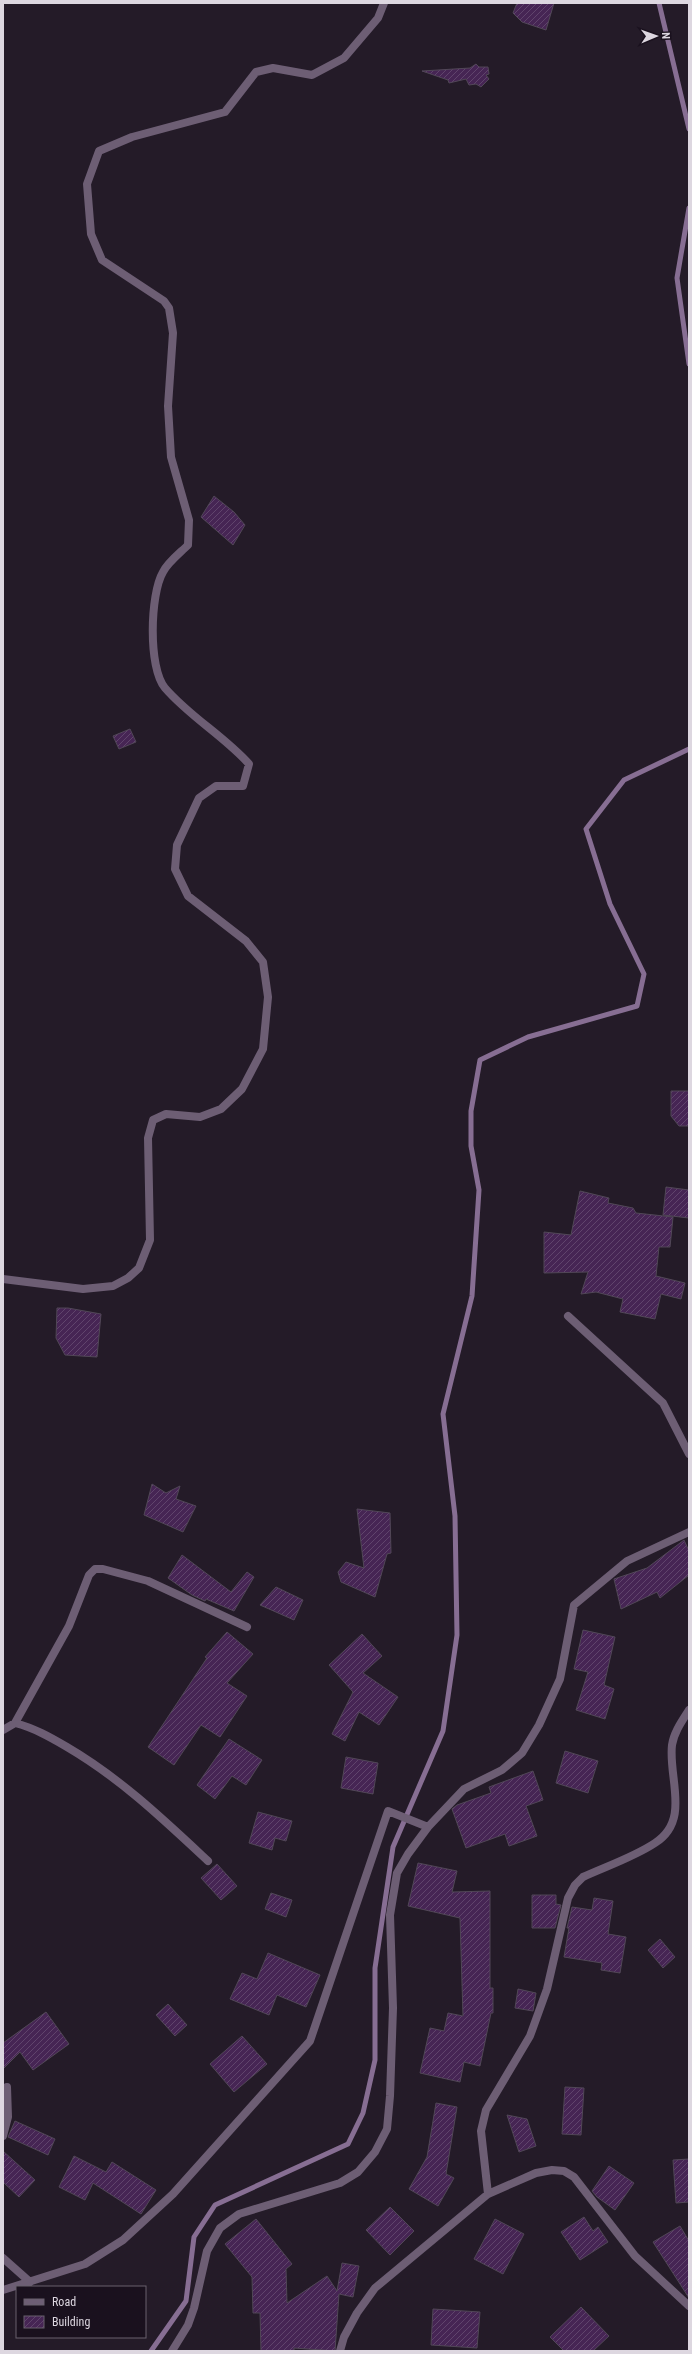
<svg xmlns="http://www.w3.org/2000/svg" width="692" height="2354" font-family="'Roboto Condensed',sans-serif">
  <defs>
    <pattern id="building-hatch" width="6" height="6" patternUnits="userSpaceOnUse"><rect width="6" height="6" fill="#462554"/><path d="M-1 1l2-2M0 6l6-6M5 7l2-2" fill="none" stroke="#60446c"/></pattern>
  </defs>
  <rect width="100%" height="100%" fill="#241b28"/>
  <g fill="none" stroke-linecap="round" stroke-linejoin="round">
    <path stroke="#876e93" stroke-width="5" d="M659 3 689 129
      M689 208 677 278 689 364
      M151 2351 186 2301 194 2237 215 2205 348 2144 363 2113 375 2060V1968L393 1847 443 1731 457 1635 455 1516 443 1414 472 1296 479 1190 471 1146V1111L480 1060 528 1037 637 1006 644 974 610 904 586 829 624 780 689 749"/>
  </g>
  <path fill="url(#building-hatch)" stroke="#514757" d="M517 3H554L546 30 522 22 513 13Z
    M476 64 479 67H488L489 74 486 75 489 79 481 87 476 84 469 85 466 79 449 83 448 80 422 71 470 68Z
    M214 496 234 512 245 525 233 545 201 517Z
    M130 729 136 742 119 749 113 736Z
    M671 1091H689V1126H679L671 1116Z
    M666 1187 689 1190V1218L663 1215Z
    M580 1191 609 1198 608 1203 633 1208 636 1213 673 1217 670 1247H659L656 1276 685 1283 681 1299 661 1294 655 1319 620 1312 623 1299 596 1292 581 1294 588 1272 544 1273V1232L571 1235Z
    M57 1308H68L101 1314 97 1357 65 1355 56 1338Z
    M152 1484 166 1493 180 1486 176 1499 196 1506 183 1532 144 1515Z
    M357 1509 390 1513 391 1553 387 1554 375 1597 341 1582 338 1572 346 1562 364 1568Z
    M684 1540 689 1551V1575L660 1598 657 1592 621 1609 614 1579 647 1568Z
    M182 1555 231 1592 247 1572 254 1577 234 1611 206 1599 205 1601 192 1595 168 1578Z
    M276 1587 303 1600 294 1620 260 1605Z
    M583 1630 615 1637 604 1685 614 1689 605 1719 576 1710 588 1672 574 1669Z
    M227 1632 253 1654 227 1683 247 1696 220 1737 201 1725 174 1765 148 1747 207 1658 205 1657Z
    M362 1634 382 1656 363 1673 398 1697 379 1725 359 1712 345 1741 332 1734 353 1692 329 1665Z
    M229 1739 262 1760 246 1785 232 1776 215 1799 197 1785Z
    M565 1751 598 1761 588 1793 556 1783Z
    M346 1757 378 1763 373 1794 341 1788Z
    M533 1771 543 1800 526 1806 537 1836 509 1846 505 1834 466 1848 452 1809 457 1805 491 1793 489 1787Z
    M258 1812 292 1821 286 1841 275 1838 272 1850 249 1843Z
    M418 1863 457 1871 452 1892 490 1891V1988H493V2013H491L480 2066 464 2062 460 2082 420 2073 430 2028 444 2031 448 2013 463 2016 460 1918 408 1906Z
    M217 1864 237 1886 221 1900 201 1878Z
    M271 1893 292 1900 286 1917 265 1909Z
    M532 1895H556V1904L561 1905 555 1928H532Z
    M594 1898 613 1901 608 1934 626 1937 620 1973 601 1970 602 1963 564 1957 569 1928H567L572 1907 592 1910Z
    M660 1939 675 1957 663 1968 648 1950Z
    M268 1953 320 1975 306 2007 277 1995 269 2015 230 1999 242 1973 257 1979Z
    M518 1989 536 1993 533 2011 515 2008Z
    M168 2004 187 2025 175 2036 156 2015Z
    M46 2012 69 2044 33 2070 20 2052 3 2069V2043Z
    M242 2036 267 2064 234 2092 210 2064Z
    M565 2087 584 2088 581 2135 562 2134Z
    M436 2103 457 2107 446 2174 454 2178 438 2206 409 2189 427 2157Z
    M507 2115 527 2119 536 2146 519 2152Z
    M15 2121 55 2139 48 2155 8 2137Z
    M3 2151 35 2180 19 2197 3 2182Z
    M74 2156 106 2172 112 2162 156 2190 141 2214 93 2183 85 2200 59 2187Z
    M689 2159V2202L676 2203 673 2160Z
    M609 2166 634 2183 615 2210 597 2197 592 2191Z
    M390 2207 414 2231 390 2255 366 2230Z
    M584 2217 593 2231 598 2227 608 2242 580 2260 561 2232Z
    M256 2219 292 2264 286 2269 287 2303 327 2276 337 2291 342 2263 359 2266 353 2297 339 2294 335 2351 294 2348V2351H261L260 2313H253L252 2277 225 2244Z
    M495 2219 524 2234 503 2274 474 2259Z
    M680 2226 689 2241V2298L653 2242Z
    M581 2307 609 2336 593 2351H564L550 2337Z
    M433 2309 480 2312 477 2348 431 2345Z"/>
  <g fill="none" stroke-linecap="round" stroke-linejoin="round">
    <path stroke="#6d5e74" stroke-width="8" d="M3 1279 83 1289 113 1286 128 1278 139 1268 150 1240 148 1138 153 1120 166 1114 200 1117 221 1109 242 1089 263 1049 268 997 263 962 246 941 188 896 175 869 177 845 199 798 216 786H243L249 764C224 736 190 717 165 688 148 668 150 594 163 572 168 562 180 553 188 545L189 520 171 457 168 406 173 333 169 308 164 301 102 260 91 234 87 184 99 151 132 137 225 112 256 72 273 68 312 75 344 58 378 18 384 3
      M568 1316 663 1403 689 1454
      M15 1723 69 1626 89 1575 95 1569H103L148 1581 247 1627
      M3 1730 15 1723C34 1728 50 1737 67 1747 120 1778 163 1819 208 1861
      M3 2136 8 2117 7 2087
      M488 2194 481 2131 486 2110 530 2036 547 1989 568 1898 575 1885 583 1877C607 1866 634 1857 655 1843 691 1820 668 1778 672 1745 674 1732 682 1721 689 1710
      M3 2258 30 2282
      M3 2290 85 2264 123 2240 173 2194 310 2041 388 1811 428 1827
      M172 2351 188 2325 194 2308 207 2251 220 2228 239 2214 340 2183 358 2172 375 2152 387 2129 390 2096 393 2008 390 1915 397 1873 408 1854 428 1827 464 1789 502 1770 522 1753 539 1725 560 1679 574 1605 627 1561 689 1532
      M340 2351 344 2337 357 2313 375 2288 488 2194 536 2173 552 2170 564 2171 574 2177 635 2256 689 2306"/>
  </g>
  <rect width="692" height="2354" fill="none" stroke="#ddd7e0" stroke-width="8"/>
  <rect x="16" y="2286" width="130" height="52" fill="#1a111e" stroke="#68606c"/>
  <rect x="24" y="2299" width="20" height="6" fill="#6d5e74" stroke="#68606c"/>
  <text x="52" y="2306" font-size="12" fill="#ddd7e0">Road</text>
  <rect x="24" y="2316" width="20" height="12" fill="url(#building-hatch)" stroke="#68606c"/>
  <text x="52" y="2326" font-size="12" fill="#ddd7e0">Building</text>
  <g transform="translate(656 36) rotate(88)" stroke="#1a111e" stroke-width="3" paint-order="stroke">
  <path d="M0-3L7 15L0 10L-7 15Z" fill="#ddd7e0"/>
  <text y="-6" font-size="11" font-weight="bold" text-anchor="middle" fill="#ddd7e0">N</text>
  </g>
</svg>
